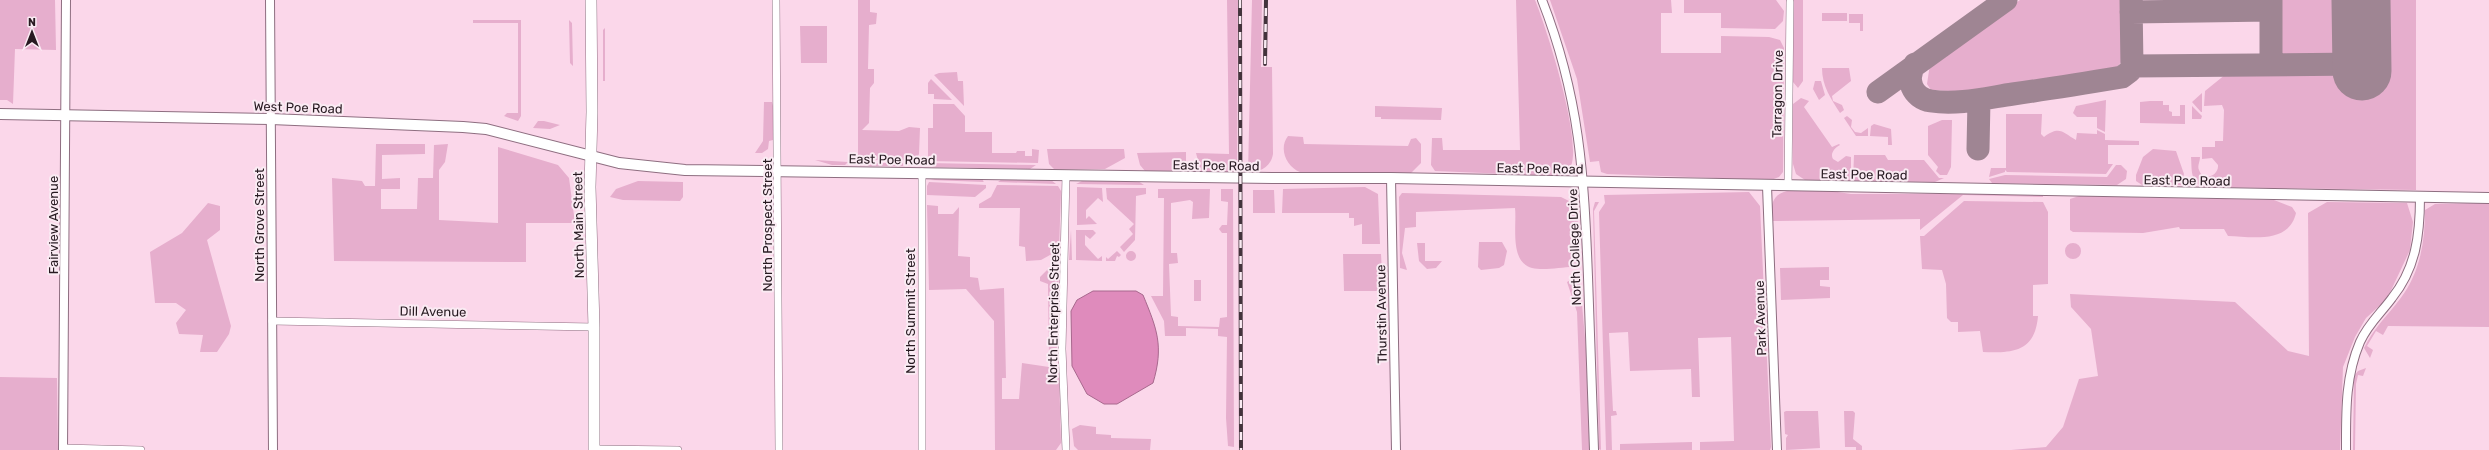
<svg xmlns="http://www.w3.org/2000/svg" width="2489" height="450" font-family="Rubik,sans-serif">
  <rect width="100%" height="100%" fill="#fbd7ea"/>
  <path fill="#e6aecd" d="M0 0H55L56 50 15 49 13 104 7 100H0Z
    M858 0H870V12L877 13 876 24 869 25 868 69H874V83L870 88 869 123 862 130 899 131 909 127 920 128 919 154 916 160H858Z
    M1227 0H1238L1237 173 1201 172 1196 153 1229 154Z
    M1252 0H1262L1261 67H1272L1273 154C1271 167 1260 172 1248 173Z
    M1516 0H1535C1547 29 1582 140 1571 166H1563V174L1557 176 1435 171 1431 165 1432 138H1442L1443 150H1520Z
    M1550 0H1671L1672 13H1661V53H1721V36L1769 37 1780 40 1784 48 1783 172 1779 177 1771 180 1607 174 1601 172 1599 161 1590 162 1577 79Z
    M1684 0H1776L1784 11 1783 21 1775 29 1721 28V13H1684Z
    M1794 0H1803V81L1798 88 1793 82Z
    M2020 0H2124V59L2115 69 1967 92 1931 90 1927 84 1930 64Z
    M2276 0H2351L2350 54 2347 56 2285 57 2276 51Z
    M2371 0H2416V190L2202 187C2190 180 2192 170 2191 157H2200C2200 162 2197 166 2199 170 2203 182 2219 176 2218 165L2212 158 2202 159V147H2215V141H2223L2224 110 2222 105 2204 106 2205 91 2226 74 2351 72 2352 79 2371 78Z
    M1822 13H1847V21H1822Z
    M1849 14H1863V31H1860V23H1849Z
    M473 20H521V116L518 121 504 116 507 113H518V23H473Z
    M569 20 572 23 573 66 570 63Z
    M800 26H827V63H801Z
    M605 28V81H603V30Z
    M1822 68H1849L1851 81 1832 96 1833 101 1842 105 1844 110 1840 113C1831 99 1822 86 1822 68Z
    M957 72 958 81H963L964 106 934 75 939 73Z
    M931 79 952 100 934 99V94H928V83Z
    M1815 81H1821L1825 95 1819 100 1813 89Z
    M2202 93V112H2201L2192 102Z
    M1801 98 1809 101 1804 107 1832 147 1839 144 1840 145C1834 148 1830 154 1833 159L1838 162 1846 156 1851 157V181L1805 180 1796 174 1793 164V104Z
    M2106 100 2105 132 2097 128V117H2077L2073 113 2076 106Z
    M2150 101H2163V105H2169V111L2172 112V116H2180V105H2185V124L2140 123V102Z
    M764 102H772L774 110 773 140 769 141 768 149 762 153H755L763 141Z
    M933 104H954L965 116V132H992V153H1016L1017 151H1025V156H1032V149L1039 150 1038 163 928 161V128H933Z
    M1375 106 1442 108 1441 120 1381 119V117H1375Z
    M2192 106 2202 116 2201 119H2192Z
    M2006 114H2042L2041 134 2044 137C2060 125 2063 133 2076 140L2077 133 2097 134V130L2105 134V140L2139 141V145H2108V164H2113L2106 174 2007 172 2005 170V172L1989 177 1991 168H2006Z
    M1847 116 1852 120 1851 127 1855 132 1861 133 1868 128V136H1856L1844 118Z
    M1942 120H1952L1951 167 1947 175H1940L1936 171 1938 167 1928 155V126Z
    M538 121H544L560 125 550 129 533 128Z
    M1874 124 1891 129 1892 145H1888V137L1870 136 1871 126Z
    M1288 136 1303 137 1304 144 1408 146 1411 139 1416 138 1421 144V163L1411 173 1300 172C1287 167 1278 149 1288 136Z
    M376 144H425V154L382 155V179L400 178V189H381V209H417L418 178H433L434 145 448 144 445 162 439 170V220L498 223V147L558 165 569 178 575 223H526V262L334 261 332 178 362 181 365 186H375Z
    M1047 149H1124L1125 158 1105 169H1054L1049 164Z
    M2153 149 2176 151 2184 174 2181 185H2142L2136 181V175L2143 157Z
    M1186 152V164L1183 171H1145L1140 165 1137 153Z
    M1854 155H1885L1888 160H1924L1939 178H1944L1935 182 1853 181Z
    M815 160 848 162 845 165H832Z
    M858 163H903V166H868L867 163 860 166Z
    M928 163 1036 165 1030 169 934 167Z
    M2116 165H2121L2127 171 2126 179 2117 185 1992 183 1989 179 2005 175 2107 177Z
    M935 179H982L984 182 930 180Z
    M1002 179 1051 180 1056 184 998 182Z
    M1084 180 1138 181 1144 185 1076 184Z
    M638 181 683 182V197L680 201 623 200 610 197 616 189Z
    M929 182 986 185V188L975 197 927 195V186Z
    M997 185 1058 186 1061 191 1059 250 1041 260 1026 261 1025 247 1019 246 1020 208H979V204L991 197Z
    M1077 187 1102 188 1103 202 1098 198 1086 210V219L1089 216 1097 224 1077 225Z
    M1365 187 1378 194 1380 244H1362V224L1354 226V218H1349V213H1282L1283 189Z
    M1106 188H1146V194L1136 196 1135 240 1124 252 1120 247 1133 234 1129 229 1134 224 1107 199Z
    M1158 189H1210L1209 218 1192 219 1193 202 1190 200 1171 203V253H1177L1178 263 1169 264 1171 316 1178 317V326L1219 327 1220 318 1227 317V233H1222L1219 229 1222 225H1227L1228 202 1221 201V189H1233L1234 447 1228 446 1226 418 1227 337 1218 336V329L1186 328V336H1165L1164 321 1151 296H1163L1164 198H1158Z
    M1253 190H1274L1275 213H1253Z
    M1824 190 1851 194H2043V197L1963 195 1920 230V219L1772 221C1772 215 1771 208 1773 202 1779 185 1810 190 1824 190Z
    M1749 192 1760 206 1771 447 1770 450H1700V442L1734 441 1731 337 1698 338 1700 397H1692L1691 369 1630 371 1628 332 1609 333 1613 411H1616L1617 415 1611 416 1612 450H1606L1599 212 1605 203 1604 195Z
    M1402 193 1561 197 1577 205 1579 262 1573 267C1561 267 1544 271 1532 268 1509 262 1517 225 1515 208L1416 212V227L1405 228 1402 253 1407 270 1400 268 1399 197Z
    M2079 196 2274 200 2292 207 2296 213C2289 244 2252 237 2228 236L2224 229H2180L2179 227 2143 233 2073 232 2070 230V199Z
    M1964 201 2043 202 2048 212V284L2033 285V316H2038C2035 352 2013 353 1983 352L1980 331 1958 332V322H1951L1947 318 1946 284 1942 270 1922 269 1920 236H1924Z
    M1595 202H1599L1594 211 1601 450 1599 449 1593 209Z
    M2327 202 2407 203 2413 222 2410 250 2387 299 2366 318 2355 337 2343 367 2340 450H2011L2046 447 2063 427 2079 379 2098 376 2091 329 2071 307 2070 294 2235 302 2288 351 2309 356 2308 213Z
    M208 203 220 206V230L207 240 231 326 229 334 217 352H200L203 335 179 334 176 323 186 310 176 303H155L150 252 182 233Z
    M2489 203V327L2388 326 2383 335 2376 331 2367 346 2373 350 2370 358 2364 348C2373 329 2387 316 2400 299 2420 273 2425 242 2425 210L2435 204Z
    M927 205 938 206V214H953L959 207 958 256 970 257V277L978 278 980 290 1004 288 1006 378H1002V399H1019L1022 363 1049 367 1059 371 1061 443 1056 450H995L994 321 966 289 929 290Z
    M1071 230 1072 260H1069Z
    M1076 230H1093L1096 233 1090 239 1085 235V245L1098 259 1102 256V261L1076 260Z
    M1479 242H1502L1507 251 1504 265 1499 268 1481 270 1478 267Z
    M1417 243H1425V261H1442L1436 268 1427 269 1419 261Z
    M2065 251a8 8 0 1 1 16 0a8 8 0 1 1-16 0Z
    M1126 256a5 5 0 1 1 10 0a5 5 0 1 1-10 0Z
    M1117 251 1121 255 1119 257 1117 256 1115 261H1106V257L1108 259Z
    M1343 254H1381L1383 291H1344Z
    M1053 264H1059L1057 347 1055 353 1049 356 1048 284 1040 281V277Z
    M1829 267V280H1820V286L1830 287V298L1781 300 1780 268Z
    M1574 278 1580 282 1586 349 1590 450H1582L1577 312 1567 282Z
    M1194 280H1201V301H1194Z
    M2366 368 2363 376 2358 375 2356 384 2355 450H2353L2354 376 2358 371Z
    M0 377 57 378 58 450H0Z
    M1786 411H1818L1820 448 1786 450V438L1788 435 1785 434 1784 412Z
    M1844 411H1853L1855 413 1853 439 1862 446V450H1856V447H1845Z
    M1080 425 1096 427V434L1111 435V438L1151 439 1150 450H1078L1074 446 1072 429Z
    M1692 442V450H1620V444Z"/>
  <path fill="#df8bbc" stroke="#a8698e" d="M1093 291H1136L1143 295C1157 329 1164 346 1153 383L1117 404H1104L1087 394 1072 366 1071 311 1077 300Z"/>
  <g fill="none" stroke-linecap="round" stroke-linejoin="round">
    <path stroke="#9f8593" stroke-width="23" d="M2271 0V65
      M2131 12 2271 10
      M1915 64C1905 79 1912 98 1931 101 1958 105 1986 98 2013 94 2049 89 2086 83 2122 77L2130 71 2132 66 2131 0
      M2132 66 2362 64
      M1878 92 2006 0
      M1978 149 1979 100"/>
    <path stroke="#9f8593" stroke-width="59" d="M2361 0 2362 71"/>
    <g stroke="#8e6e80" stroke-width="8">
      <path id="minor" d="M776 0 779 450
        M1066 175 1062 349 1066 450
        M1788 186 1790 2
        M272 321 594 327
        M63 448 141 450
        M594 449 678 450
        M922 450V172"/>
    </g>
    <g stroke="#8e6e80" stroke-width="10">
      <path id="tertiary" d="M270 0 273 450
        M1542 0C1580 97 1584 175 1588 277 1590 335 1592 392 1594 450
        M1391 178 1396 450
        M1767 186 1777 450
        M63 450 66 0
        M2346 450C2346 413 2345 377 2360 342 2368 324 2381 313 2392 298 2416 268 2420 235 2420 197"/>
    </g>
    <g stroke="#8e6e80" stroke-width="12">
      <path id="secondary" d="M0 114 271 119 463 127 486 129 619 163 685 170 1279 178H1391L2489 198"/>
    </g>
    <g stroke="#8e6e80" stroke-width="12">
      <path id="primary" d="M591 0 592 112 590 187 594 327V450"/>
    </g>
    <use href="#minor" stroke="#fff" stroke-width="7"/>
    <use href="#tertiary" stroke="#fff" stroke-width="8"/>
    <use href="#secondary" stroke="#fff" stroke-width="10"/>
    <use href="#primary" stroke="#fff" stroke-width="11"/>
    <g stroke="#43333c" stroke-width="4">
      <path id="rail" d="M1240 0 1241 450
        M1265 64 1266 0"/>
    </g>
    <use href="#rail" stroke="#faebf3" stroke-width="2.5" stroke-dasharray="8" stroke-linecap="butt"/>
  </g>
  <g text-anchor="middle" stroke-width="4" stroke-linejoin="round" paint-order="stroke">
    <g font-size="13" fill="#271a21" stroke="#faebf3">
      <text transform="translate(1777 94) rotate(-89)" y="5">Tarragon Drive</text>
      <text transform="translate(298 107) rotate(2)" y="5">West Poe Road</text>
      <text transform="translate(892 159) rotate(1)" y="5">East Poe Road</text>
      <text transform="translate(1216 165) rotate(1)" y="5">East Poe Road</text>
      <text transform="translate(1540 168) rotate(1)" y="5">East Poe Road</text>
      <text transform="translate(1864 174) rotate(1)" y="5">East Poe Road</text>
      <text transform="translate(2187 180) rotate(1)" y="5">East Poe Road</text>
      <text transform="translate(53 225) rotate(-90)" y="5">Fairview Avenue</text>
      <text transform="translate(259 225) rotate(-90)" y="5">North Grove Street</text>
      <text transform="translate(578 225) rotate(-91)" y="5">North Main Street</text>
      <text transform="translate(767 225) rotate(-90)" y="5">North Prospect Street</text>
      <text transform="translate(1574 247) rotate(-92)" y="5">North College Drive</text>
      <text transform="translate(433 311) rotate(1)" y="5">Dill Avenue</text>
      <text transform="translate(910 311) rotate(-90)" y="5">North Summit Street</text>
      <text transform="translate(1053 313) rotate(-89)" y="5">North Enterprise Street</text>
      <text transform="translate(1381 314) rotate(-91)" y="5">Thurstin Avenue</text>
      <text transform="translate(1760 318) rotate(-92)" y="5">Park Avenue</text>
    </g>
  </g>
  <g transform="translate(32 32)" stroke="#faebf3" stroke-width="3" paint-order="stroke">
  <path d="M0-3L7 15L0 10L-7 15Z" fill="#271a21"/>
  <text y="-6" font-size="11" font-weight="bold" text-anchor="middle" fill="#271a21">N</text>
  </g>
</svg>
